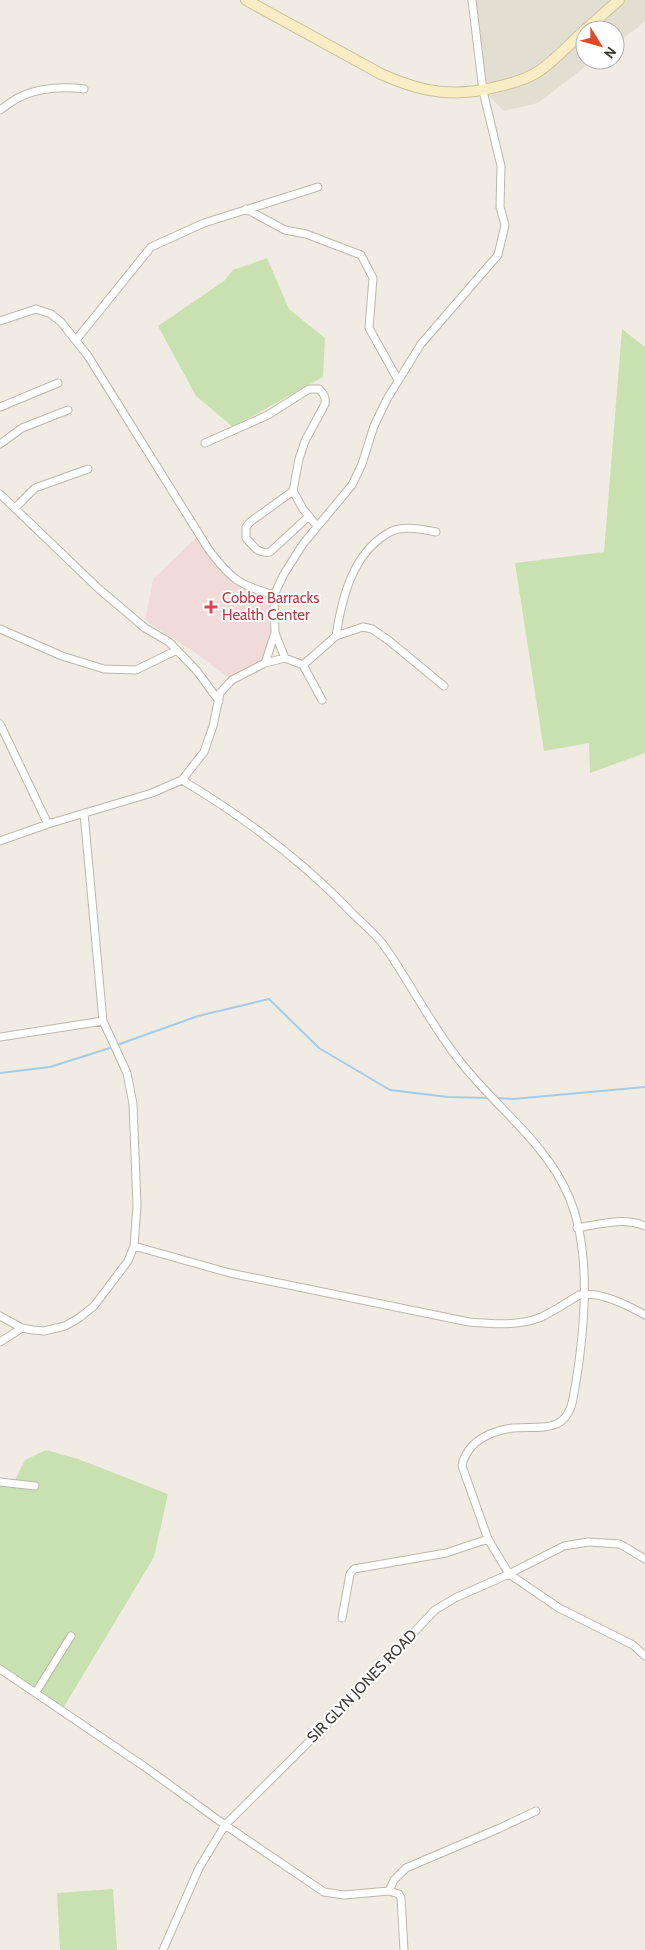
<svg xmlns="http://www.w3.org/2000/svg" width="645" height="1950" font-family="Cabin,sans-serif">
  <rect width="100%" height="100%" fill="#f0ece4"/>
  <path fill="#e3ded2" d="M469 0H645V22L615 44V30H585V60H594L538 103 504 111 484 91Z"/>
  <path fill="#f0dbd8" d="M196 538 203 540 234 579 274 595 275 633 265 663 232 680 194 652 145 620 153 579Z"/>
  <path fill="#c9e1b0" d="M267 258 289 309 325 338 323 377 233 427 196 396 158 326 224 281 233 270Z
    M622 329 645 347V753L590 773 589 743 544 751 515 563 604 552Z
    M46 1450 78 1459 168 1494 154 1557 62 1710 0 1669V1482L13 1484 25 1460Z
    M113 1889 117 1950H60L57 1893Z"/>
  <g fill="none" stroke-linecap="round" stroke-linejoin="round">
    <path stroke="#a5cbe8" stroke-width="2" d="M117 1045 198 1016 269 999 319 1048 390 1090 448 1097 488 1098
      M0 1073 50 1067 113 1047
      M495 1098 513 1099 645 1087"/>
    <g stroke="#bdb7aa" stroke-width="9">
      <path id="minor" d="M0 110C6 106 13 100 20 97 38 88 64 86 84 89
        M246 209 285 230 306 234 361 255 373 278 369 328 398 380
        M0 321 36 309 51 314 61 322 88 356 209 550C231 579 239 585 274 595
        M76 340 151 247 204 223 318 187
        M0 407 58 383
        M205 443 268 415 309 389H319C324 394 326 397 325 404L305 441 299 459 293 491 303 509 317 526
        M0 444 22 428 68 410
        M293 491 250 522 246 527V538C253 545 258 555 270 552L308 517
        M0 494 99 589 145 628 169 642 197 671 219 701
        M15 508 35 488 88 469
        M0 629 62 656 104 669 136 670 177 650
        M275 633 285 658
        M336 636C342 597 353 552 390 532 402 525 423 529 436 532
        M265 663 275 633 274 595 284 574 303 544 352 485 362 464 374 426 387 399 421 344 498 255 505 225 500 207 501 166 483 91 472 0
        M303 665 336 636 363 627 372 629 388 640 444 686
        M0 724 48 824
        M182 780C242 816 305 863 353 914 364 925 377 935 385 947 411 984 431 1025 459 1060 494 1106 546 1142 569 1197 593 1254 584 1339 573 1399 566 1434 541 1426 514 1428 500 1429 483 1435 472 1446 467 1452 463 1458 462 1466L488 1539 509 1574 559 1608 633 1645 645 1656
        M0 841 48 824 152 793 182 780 204 752 213 726 220 693 232 680 265 663 285 658 303 665 322 700
        M0 1037 103 1021
        M577 1228C601 1224 622 1217 645 1226
        M134 1246 230 1273 469 1322C492 1324 517 1326 539 1318 553 1312 566 1303 579 1295 600 1291 627 1305 645 1315
        M0 1316 22 1328 33 1330 44 1331 65 1326 79 1318 94 1306 128 1261 134 1246 137 1206 133 1104 127 1073 103 1021 84 813
        M0 1342 22 1328
        M0 1482 35 1486
        M342 1618 350 1574 354 1569 446 1553 488 1539
        M0 1669 145 1767 225 1825 324 1892 344 1895 389 1891 399 1894 401 1898 404 1950
        M36 1692 71 1636
        M389 1891 394 1880 406 1868 500 1828 536 1811
        M163 1950 199 1868 225 1825 339 1712 435 1610 455 1598 509 1574 564 1546 588 1542 620 1544 645 1559"/>
    </g>
    <g stroke="#cec19a" stroke-width="12">
      <path id="secondary" d="M246 0 381 74C423 93 455 98 500 86 512 83 525 80 536 73 554 62 569 44 585 30
        M585 30 619 0"/>
    </g>
    <use href="#minor" stroke="#fff" stroke-width="7"/>
    <use href="#secondary" stroke="#f9edc5" stroke-width="10"/>
  </g>
  <path fill="#e0444e" stroke="#fff" stroke-width="2" d="M208.5 599.5h5v5h5v5h-5v5h-5v-5h-5v-5h5z"/>
  <g text-anchor="middle" stroke-width="4" stroke-linejoin="round" paint-order="stroke">
    <g font-size="15" fill="#be3a42" stroke="#fff" text-anchor="start">
      <text x="222" y="603">Cobbe Barracks<tspan x="222" dy="17">Health Center</tspan></text>
    </g>
    <g font-size="15" fill="#413c34" stroke="#fff">
      <text transform="translate(362 1686) rotate(-46)" y="5">SIR GLYN JONES ROAD</text>
    </g>
  </g>
  <g transform="translate(600 45) rotate(127)"><circle r="24" fill="#ffffff" stroke="#b3b1ae"/>
  <path d="M0-4L9 19L0 12L-9 19Z" fill="#e44726"/>
  <text y="-8" font-size="14" font-weight="bold" text-anchor="middle" fill="#413c34">N</text>
  </g>
</svg>
